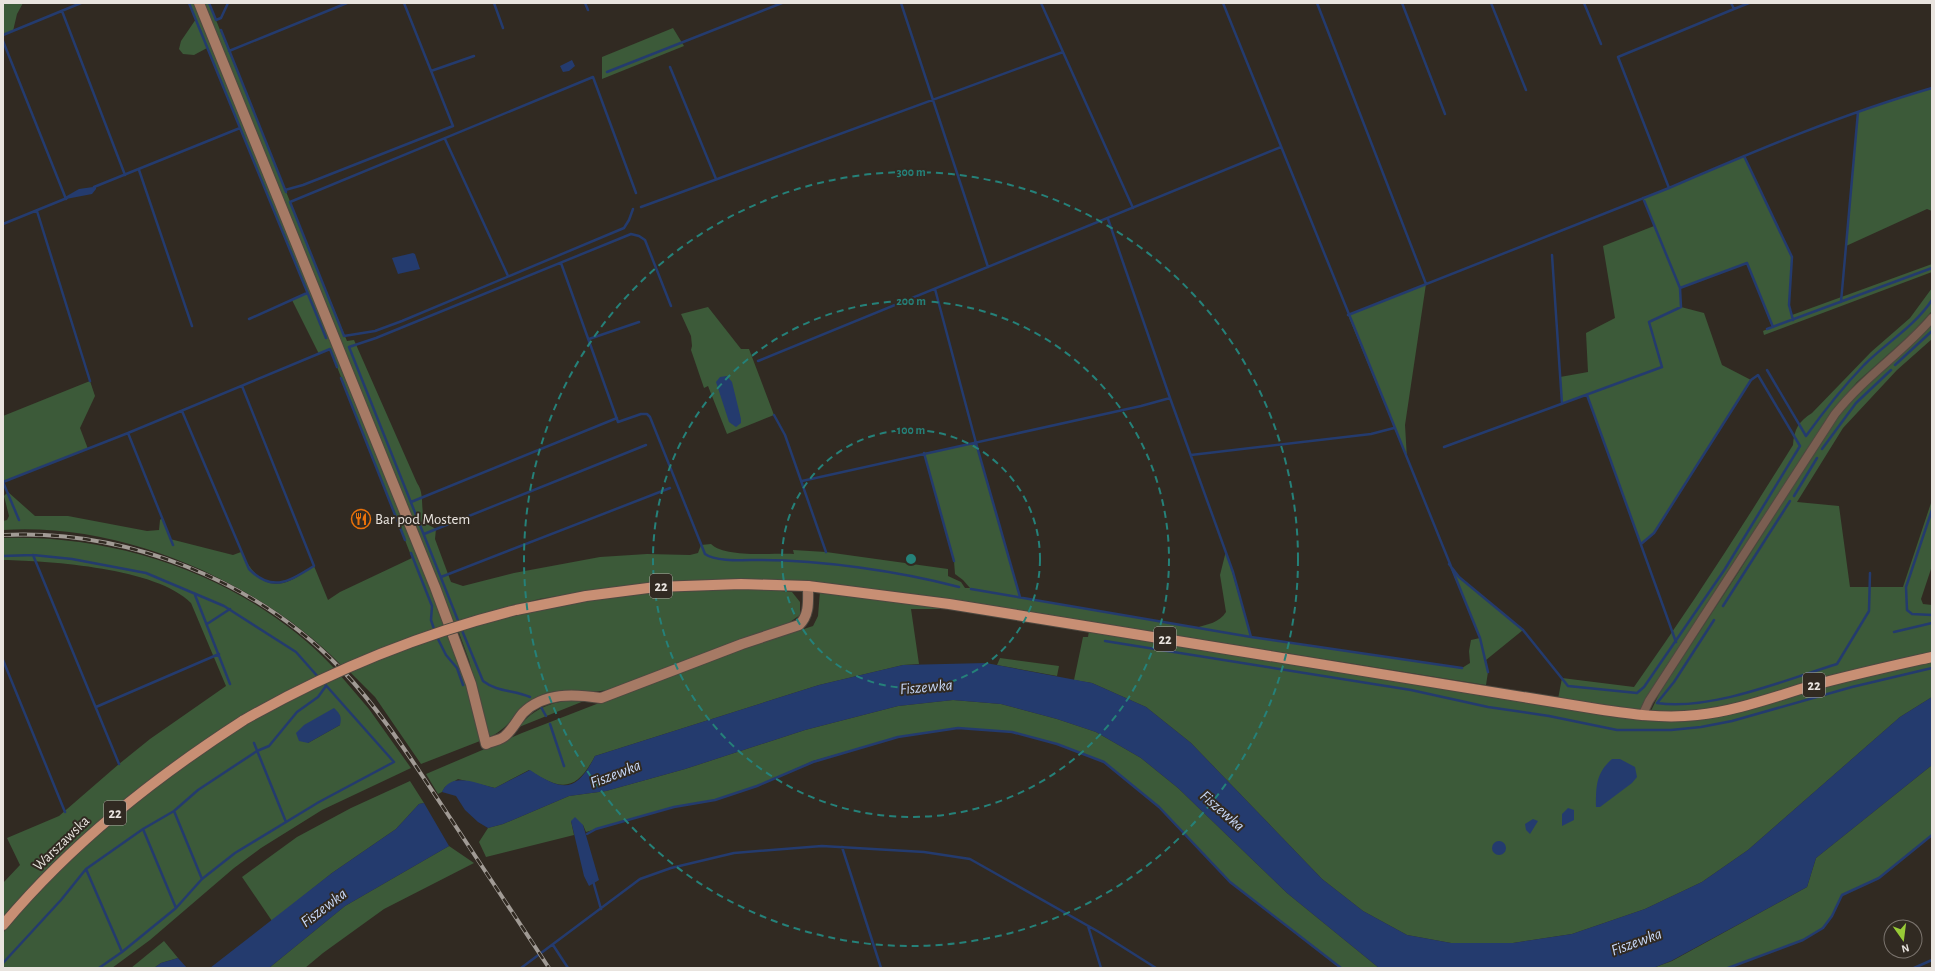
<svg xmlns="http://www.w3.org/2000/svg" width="1935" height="971" font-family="'Alegreya Sans',sans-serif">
  <rect width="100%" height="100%" fill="#312a22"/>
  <path fill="#3c5a39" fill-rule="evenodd" d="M3 3H23L17 14 13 31 3 35Z
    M189 3H194L446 625 412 636 341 665C258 581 122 522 3 530V521L7 520 9 516 4 496 8 492 35 516H68L147 531 159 530 160 520 162 518 170 539 233 555 241 552C249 568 262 588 283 583 294 580 305 572 314 566L328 600 340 592 412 558 330 349 319 354 292 300 307 293 207 48 194 55 183 54 179 49 181 41 196 19Z
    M203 3H209L347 341 354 340 417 483C425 494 420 508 425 523L436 529 435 539 451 582 463 586 514 573 600 557 647 554 690 555 698 553 701 545 711 544C725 558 773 553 794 554L793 550 826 552 948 569V576L961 582 965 588H970L963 580 955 574 954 561 924 453 976 443 1020 597 1196 628C1208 624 1219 623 1226 612L1220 575 1226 551 1251 637 1462 668 1470 663 1469 651 1471 640 1480 638 1449 564 1459 577 1523 630 1486 660 1488 672 1486 685 966 602 813 582 705 580 608 588 539 599 454 622Z
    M673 28 684 46 602 79V57Z
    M1932 88V211L1927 209 1846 246 1858 112Z
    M1744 156 1792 257 1789 305 1792 315 1932 264V272L1764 335 1763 331 1772 327 1747 263 1680 288 1681 307 1704 313 1722 365 1751 380 1654 533 1641 544 1587 395 1562 404 1560 377 1588 372 1586 333 1615 318 1603 246 1654 226 1643 198Z
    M1426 284 1405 425 1407 459 1348 315Z
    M1932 288V311L1912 333 1857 382 1834 409 1803 455 1640 712 1558 699 1562 678 1634 687C1690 608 1742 527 1793 445 1794 429 1799 421 1812 413L1871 352 1910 318Z
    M708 307 741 349H749L774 415 727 434 708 386 704 388 691 350 692 346 691 336 681 314Z
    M1932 324V339L1897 370 1843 428 1797 502 1839 506 1850 587H1903L1932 500V566L1921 599 1923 604 1932 605V653L1741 703 1687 713H1650L1660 692 1738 573 1838 415 1874 377 1911 345Z
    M90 381 95 396 80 428 88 449 3 482V416Z
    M3 538C123 534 251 580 334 668 229 718 135 783 52 864 35 881 19 900 3 917V883L20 865 7 838 59 816 119 764 150 739 226 686 191 603C157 568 51 561 3 560Z
    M719 588 759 589 792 592 800 602V615L787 624 608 690C586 694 563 686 541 695 519 705 510 729 489 737L469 660 458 630C505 617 552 606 600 598 639 592 679 590 719 588Z
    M820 591 944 607 940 609H911L919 664 903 665 819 685 595 756C576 792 561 791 529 770L495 788 458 779 445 787 442 792 438 794 426 774 522 733 720 656 813 626 818 616Z
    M1089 631 1644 720 1683 721 1932 661V697L1900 717 1748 850 1702 882 1645 909 1572 934 1513 943H1451L1407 935 1363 911 1322 879 1191 743 1146 707 1092 683 1074 680 1083 637H1088Z
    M449 633 465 681 480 741 421 764 375 697 349 671 404 648Z
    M1000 658 1059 666 1057 676 997 665Z
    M340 675 369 709 411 768 322 810 261 848 234 868 150 940 112 968H3V933C54 870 115 816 181 768 195 758 208 747 223 738 260 715 300 695 340 675ZM304 725H340L308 743Z
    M574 700 584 701 519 727C534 708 551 702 574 700Z
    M953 700 1001 704 1057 719 1096 732 1141 758 1178 788 1287 893 1379 968H1341L1230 882 1159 807 1104 762 1057 744 1012 732 958 728 898 737 813 761 757 786 715 800 674 807 586 832 583 825 571 821 574 835 486 857 479 842 488 828 503 824 569 796 606 791 685 769 805 730 898 706Z
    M1932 765V835L1879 878 1842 895 1832 916 1823 928 1803 940 1728 968H1653L1672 961 1807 887 1816 858Z
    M410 781 424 803 419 804 396 829 332 873 272 921 242 877 297 837 351 808Z
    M449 846 474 863 384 909 323 953 305 968H269L345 906Z
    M164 941 178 958 161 963 154 968H131Z"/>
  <path fill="#243b6e" d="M572 60 575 66 569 71 563 72 560 66Z
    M93 187H96V189L92 194 66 199 65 197 79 189Z
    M413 253 415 254 420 269 398 274 392 258Z
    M727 376 732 382 741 419V423L736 427 729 422 717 385 716 382 720 377Z
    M986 663 1092 683 1146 707 1191 743 1322 879 1363 911 1407 935 1451 943H1513L1572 934 1645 909 1702 882 1748 850 1900 717 1932 697V765L1816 858 1807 887 1671 961 1653 968H1379L1287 893 1178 788 1141 758 1096 732 1057 719 1001 704 953 700 898 706 805 730 685 769 606 791 569 796 503 824 488 828 478 822 465 810 456 796 442 792C452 771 477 784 495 788L530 770C562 791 576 794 595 756L819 685 903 665Z
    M334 708C340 714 342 716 340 725L308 743 299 741 296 733 304 725Z
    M1612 759H1620L1635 767 1637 777 1632 783 1600 807H1596C1596 786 1596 773 1612 759Z
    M424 803 449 846 345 906 269 968H210L332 873 396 829 419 804Z
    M1568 808 1574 810V820L1562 826V814Z
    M575 817 583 825 599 880 589 886 584 876 571 821Z
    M1533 819 1538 821 1530 834 1526 830 1525 824Z
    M1492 848a7 7 0 1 1 14 0a7 7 0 1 1-14 0Z
    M178 958 187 968H154L161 963Z"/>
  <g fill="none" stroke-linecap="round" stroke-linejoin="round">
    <path stroke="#243b6e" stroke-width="2.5" d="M189 3 326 338
      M209 3 216 20 221 18 228 3
      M494 3 503 28
      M585 3 588 10
      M901 3 988 267
      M1041 3 1133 208
      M1223 3 1480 638 1488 672
      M1317 3 1426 284
      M1402 3 1445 114
      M1491 3 1526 90
      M1584 3 1601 44
      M1734 9 1749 3
      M62 11 125 175
      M221 30 286 192
      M3 35 81 3
      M3 41 66 199
      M229 51 347 3
      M670 67 716 179
      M431 71 474 56
      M607 72 782 3
      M445 139 508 276
      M1744 156 1792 257 1789 305 1793 320
      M139 170 192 326
      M94 187 240 128
      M1669 188C1755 151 1842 114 1932 88
      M285 190 303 185 453 126 404 3
      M1643 198 1680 288
      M641 207 1063 52
      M633 209 629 220 624 228 402 321 375 331 344 336 290 202 593 77 636 193
      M37 211 90 381
      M1108 219 1170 398 1233 572 1251 637
      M3 224 67 198
      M1552 255 1562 404
      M561 263 618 422 641 414H647L650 417 705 554C716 562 744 560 759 560 821 560 898 571 959 587
      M935 289 976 443 1020 597
      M1841 302 1858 112
      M1348 315 1669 188 1618 57 1734 9 1731 3
      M249 319 307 293
      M1767 329 1932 268
      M589 339 639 322
      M758 361 1281 147
      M1895 365 1932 331
      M1767 370 1806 436C1824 411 1843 387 1864 365 1887 342 1914 327 1932 300
      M341 378 405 540
      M1587 395 1676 642
      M182 411 249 569C273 593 289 581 314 566L242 386
      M774 415 785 435 826 552
      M128 433 173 545
      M1444 447 1662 367 1649 322 1681 307 1680 288 1747 263 1773 327
      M1822 449 1856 403 1891 370
      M924 453 954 561
      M1191 455 1371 434 1394 428
      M802 481 1141 406 1170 398
      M3 482 128 433 330 349 337 367
      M3 482 19 520
      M1794 496 1817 458
      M411 502 617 418
      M1932 510 1906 587 1907 610 1912 614 1932 615
      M424 534 646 445
      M411 553 432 606 431 620 435 632
      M33 555 119 764
      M3 556 33 555 72 559 146 573 224 606 296 652 319 678
      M1449 564 1459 577 1523 630 1568 686 1637 693 1644 687 1725 569 1800 446 1758 375 1751 380 1654 533 1641 544
      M441 577 670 488
      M971 589 1251 637 1462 668
      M195 595 230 684
      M1723 606 1790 501
      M1714 620 1674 682 1657 703C1711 711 1785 680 1837 664L1869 611 1870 573
      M459 623 349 347 376 338 631 234 639 236 645 240 671 306
      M207 624 230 609
      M461 628 483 681C497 692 514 690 530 697
      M1894 632 1932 623
      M437 637 446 655 457 668 463 685
      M1105 641 1411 690 1488 707 1549 716 1617 730H1671L1701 727 1732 721 1852 687 1932 668
      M3 660 65 812
      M96 707 219 654
      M541 707 546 716
      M550 724 564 766
      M254 743 286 822
      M174 811 202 879
      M143 829 176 908
      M587 834 596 829 674 807 715 800 757 786 813 762 898 737 958 728 1012 732 1057 744 1104 762 1159 807 1230 882 1341 968
      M842 847 881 968
      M86 869 122 952
      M593 881 601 909
      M1088 926 1101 968
      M553 945 568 968
      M3 963 61 900 86 869 143 829 174 811 198 790 257 751 269 746 297 712 318 697 326 686
      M99 968 122 952 176 908 202 879 235 853 319 802 394 762 323 682
      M521 968 640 879 671 868 734 853 822 846 924 852 970 859 1099 932 1156 968
      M1728 968 1803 940 1823 928 1832 916 1842 895 1879 878 1932 835
      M1914 968 1932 960"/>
    <g stroke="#4e4840" stroke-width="10">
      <path id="street" d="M1642 716 1649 701 1835 414C1864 377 1902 353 1932 318"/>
    </g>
    <g stroke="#4e4840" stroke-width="12">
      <path id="secondary" d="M199 3 435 587 471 684 486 744C492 741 502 740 506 735 513 729 517 720 523 713 544 692 574 694 601 698L742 644 799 625C810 615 808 600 808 586"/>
    </g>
    <g stroke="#4e4840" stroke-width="12">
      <path id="primary" d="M516 610 586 596 656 587 741 584 808 586 949 604 1597 709C1630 714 1663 719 1697 715 1736 711 1773 697 1811 686 1851 675 1892 666 1932 657
        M3 925C72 843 154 778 244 720"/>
    </g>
    <use href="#street" stroke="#7a5e51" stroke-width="8"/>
    <use href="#secondary" stroke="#a67a65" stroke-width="10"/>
    <use href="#primary" stroke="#c88f74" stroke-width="10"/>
    <g stroke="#a19b95" stroke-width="4">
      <path id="rail" d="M3 535C126 529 256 580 342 670 381 711 411 759 443 807 478 861 514 914 549 968"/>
    </g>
    <use href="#rail" stroke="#312a22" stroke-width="2.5" stroke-dasharray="8" stroke-linecap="butt"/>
    <g stroke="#4e4840" stroke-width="12" stroke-linecap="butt">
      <path id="primary-bridge" d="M244 720C330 671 420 634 516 610"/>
    </g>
    <use href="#primary-bridge" stroke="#c88f74" stroke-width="10"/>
  </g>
  <g fill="none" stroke="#258179" stroke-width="2" stroke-dasharray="7 5">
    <circle cx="911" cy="559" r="129"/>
    <circle cx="911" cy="559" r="258"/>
    <circle cx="911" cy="559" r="387"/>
  </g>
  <defs>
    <g id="restaurant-ring" transform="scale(1)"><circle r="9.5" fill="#312a22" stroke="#e8710a" stroke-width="1.5"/><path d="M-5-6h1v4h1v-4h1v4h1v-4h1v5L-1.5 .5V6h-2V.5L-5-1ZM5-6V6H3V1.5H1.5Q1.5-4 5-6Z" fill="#e8710a"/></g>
  </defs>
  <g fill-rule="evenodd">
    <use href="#restaurant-ring" x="361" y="519"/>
  </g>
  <g text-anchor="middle" stroke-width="4" stroke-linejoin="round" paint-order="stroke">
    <g fill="#312a22" stroke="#b2aca6" stroke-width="1">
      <rect x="650" y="574" width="22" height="24" rx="3"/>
      <rect x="1154" y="627" width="22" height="24" rx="3"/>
      <rect x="1803" y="673" width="22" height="24" rx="3"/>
      <rect x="104" y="801" width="22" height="24" rx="3"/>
    </g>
    <g font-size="14" font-weight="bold" fill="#e9e4df">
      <text x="661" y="591">22</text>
      <text x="1165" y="644">22</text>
      <text x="1814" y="690">22</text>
      <text x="115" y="818">22</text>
    </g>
    <g font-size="15" fill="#e9e4df" stroke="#312a22" text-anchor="start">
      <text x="375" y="524">Bar pod Mostem</text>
    </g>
    <g font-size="15" fill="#e9e4df" stroke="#312a22">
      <text transform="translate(61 843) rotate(-44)" y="5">Warszawska</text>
    </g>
    <g font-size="16" font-style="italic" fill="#c7d8f8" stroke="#312a22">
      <text transform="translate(926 686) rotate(-5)" y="6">Fiszewka</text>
      <text transform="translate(615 773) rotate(-21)" y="6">Fiszewka</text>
      <text transform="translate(1223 810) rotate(41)" y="6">Fiszewka</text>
      <text transform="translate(323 907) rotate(-37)" y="6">Fiszewka</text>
      <text transform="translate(1636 941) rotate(-20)" y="6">Fiszewka</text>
    </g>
  </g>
  <circle cx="911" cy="559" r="6" fill="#258179" stroke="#312a22" stroke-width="2"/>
  <g font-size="12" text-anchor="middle" font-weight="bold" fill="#258179" stroke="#312a22" stroke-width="4" stroke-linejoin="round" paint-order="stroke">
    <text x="911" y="176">300 m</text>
    <text x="911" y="305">200 m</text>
    <text x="911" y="434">100 m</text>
  </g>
  <rect width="1935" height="971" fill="none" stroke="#e9e4df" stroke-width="8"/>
  <g transform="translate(1903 939) rotate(166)"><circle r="19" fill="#312a22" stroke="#7b746e"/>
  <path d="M0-3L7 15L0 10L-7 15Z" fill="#98cb37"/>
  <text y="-6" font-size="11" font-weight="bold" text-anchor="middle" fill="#e9e4df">N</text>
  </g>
</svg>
